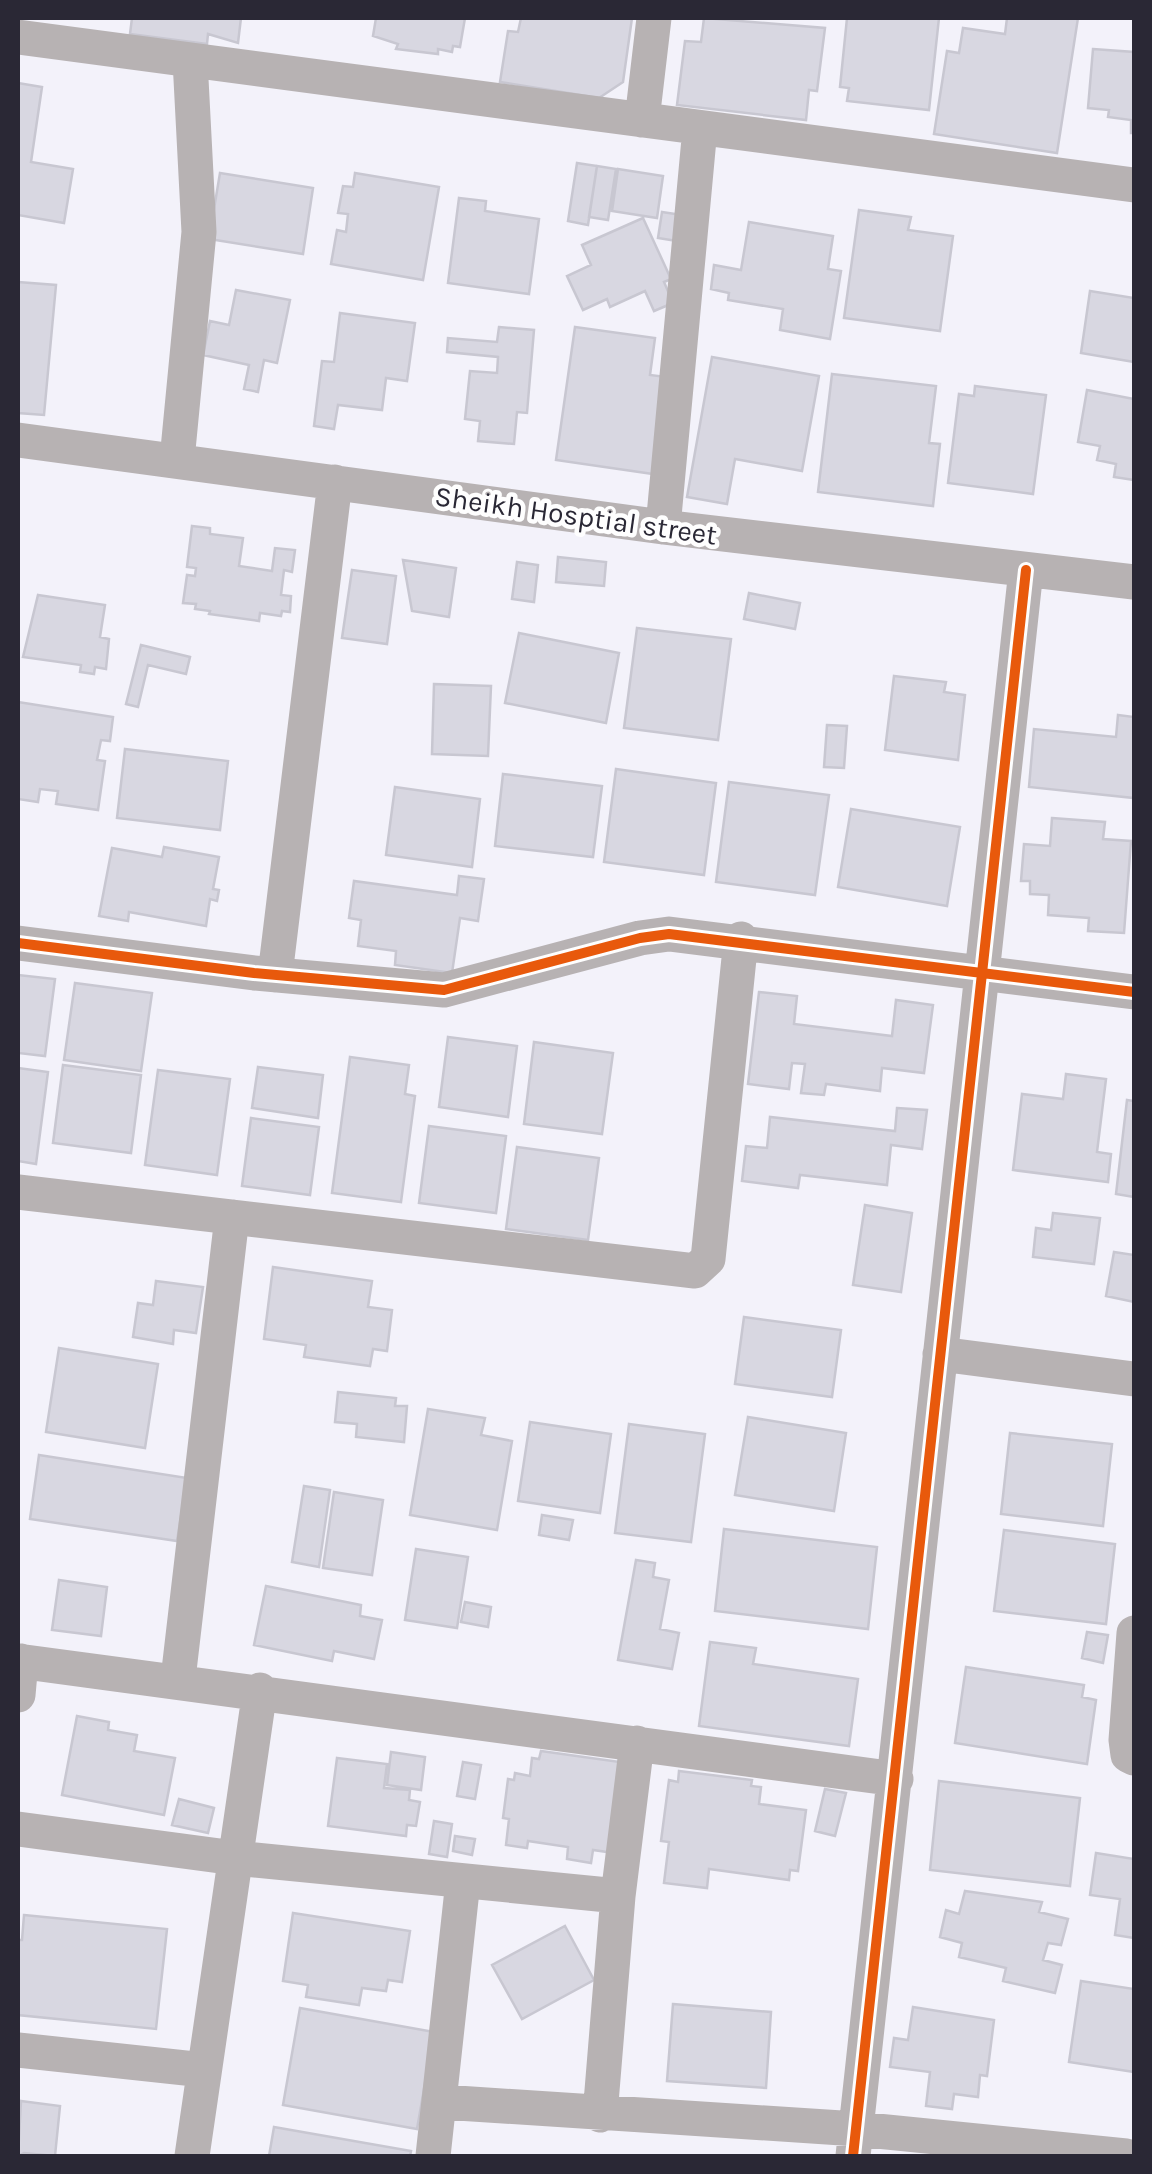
<svg xmlns="http://www.w3.org/2000/svg" width="1152" height="2174" viewBox="0 0 1152 2174" font-family="Karla,sans-serif">
<style>
.building{fill:#d8d7e1;stroke:#c8c7d1;stroke-width:2.5}
.lines{fill:none;stroke-linecap:round;stroke-linejoin:round}
.street{stroke:#b7b2b3;stroke-width:35}
.cycleway-casing{stroke:#fefefe;stroke-width:16}
.cycleway{stroke:#e8590c;stroke-width:10}
.labels{text-anchor:middle;stroke-width:9;stroke-linejoin:round;paint-order:stroke}
.street-label{font-size:28px;fill:#2a2835;stroke:#fefefe}
</style>
<rect width="100%" height="100%" fill="#f3f2fa"/>
<!-- building -->
<path class="building" d="M132,18H241L238,43L208,34L207,44L130,34Z
M376,18H465L460,47L453,46L452,52L438,49V54L396,49L398,44L373,36Z
M521,18H632L623,82L599,98L500,82L508,31L518,32Z
M704,18L825,28L817,91L809,90L806,120L677,105L685,41L701,42Z
M847,18H939L929,110L847,101L849,88L840,87Z
M1007,18H1078L1057,153L934,134L947,51L959,53L963,28L1005,34Z
M1093,49L1134,52V133H1131V120L1108,117L1109,110L1088,108Z
M18,83L42,87L31,162L73,169L64,223L18,215Z
M577,163L597,166L588,225L568,221Z
M597,166L616,169L608,220L589,217Z
M618,169L663,176L657,218L612,211Z
M220,173L313,188L303,254L209,239Z
M355,173L439,187L423,280L331,264L337,230L346,232L348,214L338,213L343,186L353,187Z
M459,198L486,201L485,211L539,219L529,294L448,283Z
M859,210L911,217L908,230L953,236L940,331L844,318Z
M662,212L682,215L677,241L658,238Z
M643,218L671,279L664,282L673,303L654,311L645,291L610,307L607,299L583,310L567,276L591,265L582,245Z
M749,222L833,236L828,269L841,271L830,339L780,330L783,309L728,300L729,293L711,289L714,265L741,270Z
M18,282L56,285L44,415L18,413Z
M236,290L290,300L277,363L264,360L258,392L244,389L249,365L203,355L210,321L229,325Z
M1090,291L1134,298V362L1081,353Z
M340,313L415,323L407,381L386,378L382,410L338,405L334,429L314,426L322,361L334,362Z
M499,327L534,330L527,413L517,412L514,444L478,441L480,421L465,419L470,371L497,373L498,357L447,352L448,338L497,342Z
M575,327L655,338L650,375L674,378L660,475L556,460Z
M712,357L819,376L802,471L735,459L727,504L687,497Z
M832,374L936,386L929,443L940,444L933,506L818,492Z
M975,386L1046,395L1033,494L948,483L959,394L974,396Z
M1087,390L1134,399V480L1114,477L1116,464L1097,460L1100,446L1078,442Z
M192,526L210,528V534L243,538L239,566L272,571L275,548L295,550L292,572L284,570L281,595L291,596L290,612L282,611L281,616L260,613L259,621L209,614L210,611L195,609L196,604L183,603L187,575L195,576L196,568L187,567Z
M558,557L606,562L604,586L556,582Z
M403,560L456,568L449,617L412,611Z
M517,562L538,565L534,602L512,599Z
M352,570L396,576L387,644L342,638Z
M749,593L800,603L795,629L744,619Z
M38,595L105,605L100,637L109,639L106,669L95,667L94,674L80,672L81,665L23,657Z
M637,628L731,639L718,740L624,728Z
M519,633L619,653L606,723L505,703Z
M141,645L190,657L186,674L148,665L138,707L126,704Z
M894,676L946,682L944,692L965,695L958,760L885,750Z
M434,684L491,686L488,756L432,754Z
M18,702L113,717L110,741L101,740L97,760L105,761L98,810L56,804L58,791L40,789L38,802L18,799Z
M1118,715L1134,717V798L1029,787L1034,729L1116,737Z
M827,725L847,726L844,768L824,767Z
M125,749L228,761L220,830L117,818Z
M616,769L716,783L704,875L604,862Z
M503,774L602,786L593,857L495,846Z
M729,782L829,795L815,895L716,882Z
M395,787L480,799L472,867L386,855Z
M851,809L960,827L947,906L838,887Z
M1052,818L1105,822L1103,839L1131,841L1124,933L1088,931L1089,918L1048,915L1049,895L1030,894V881H1021L1024,844L1050,846Z
M164,847L219,857L213,889L219,890L217,901L210,899L206,926L129,912L128,921L99,916L112,848L162,857Z
M459,876L484,879L478,921L460,918L452,973L395,965L396,951L358,946L361,920L349,918L354,881L457,895Z
M18,975L55,979L45,1056L18,1053Z
M75,983L152,993L141,1071L64,1060Z
M759,992L797,996L794,1024L892,1036L896,1000L933,1005L924,1073L882,1068L880,1091L826,1084L824,1095L801,1093L805,1064L792,1063L789,1089L748,1084Z
M448,1037L517,1046L508,1117L439,1107Z
M534,1042L613,1053L602,1134L524,1124Z
M350,1057L409,1065L405,1094L415,1096L401,1202L332,1193Z
M63,1065L141,1075L131,1153L53,1143Z
M258,1067L323,1075L318,1118L252,1108Z
M18,1068L48,1072L36,1164L18,1161Z
M158,1070L230,1079L217,1175L145,1165Z
M1066,1074L1106,1079L1097,1152L1111,1154L1108,1182L1013,1170L1022,1094L1063,1099Z
M1127,1100L1134,1101V1197L1116,1194Z
M897,1108L927,1110L922,1149L891,1145L887,1185L800,1175L798,1188L742,1181L746,1146L767,1148L770,1117L895,1131Z
M251,1118L319,1127L310,1195L242,1186Z
M429,1126L506,1136L496,1213L419,1203Z
M517,1147L599,1158L588,1240L506,1229Z
M865,1205L912,1213L901,1292L853,1285Z
M1053,1213L1100,1218L1094,1264L1033,1257L1036,1228L1051,1230Z
M1114,1252L1134,1255V1302L1106,1296Z
M273,1267L372,1281L368,1307L392,1310L387,1351L373,1349L370,1366L304,1357L306,1345L264,1339Z
M156,1281L203,1287L196,1333L174,1330L173,1344L133,1337L138,1303L153,1305Z
M744,1317L841,1330L832,1397L735,1384Z
M59,1348L158,1364L145,1448L46,1432Z
M338,1392L396,1398L395,1406H407L404,1442L356,1437L357,1424L335,1422Z
M428,1409L485,1418L481,1435L512,1441L497,1530L410,1515Z
M748,1417L846,1433L834,1511L735,1495Z
M530,1422L611,1434L600,1513L518,1501Z
M629,1424L705,1434L691,1542L615,1533Z
M1010,1433L1112,1444L1103,1526L1001,1514Z
M39,1455L187,1478L177,1541L30,1519Z
M304,1486L330,1490L319,1567L292,1562Z
M334,1492L383,1500L372,1575L323,1568Z
M542,1515L573,1520L569,1540L539,1535Z
M724,1529L877,1547L868,1629L715,1611Z
M1004,1530L1115,1544L1106,1624L994,1611Z
M416,1549L468,1557L457,1628L405,1620Z
M636,1560L655,1563L653,1577L669,1580L660,1629L679,1633L672,1669L618,1660Z
M59,1580L107,1587L101,1636L52,1630Z
M266,1586L361,1605L360,1616L382,1620L374,1659L334,1651L332,1661L254,1645Z
M465,1602L491,1607L488,1627L461,1622Z
M1087,1632L1108,1635L1103,1663L1082,1658Z
M710,1642L756,1648L753,1664L858,1679L849,1746L699,1726Z
M966,1667L1084,1685L1082,1697L1096,1700L1087,1764L955,1743Z
M77,1716L109,1722L108,1730L137,1735L134,1751L175,1758L164,1815L62,1795Z
M541,1751L627,1763L614,1853L593,1850L591,1863L567,1859L568,1847L528,1841L527,1848L506,1845L509,1819L503,1818L508,1779L514,1780L515,1773L530,1776L532,1758L539,1759Z
M391,1752L425,1757L421,1790L387,1785Z
M337,1758L387,1764L384,1788L410,1790L409,1800L420,1802L416,1826L407,1825L406,1836L328,1826Z
M463,1762L481,1765L475,1799L457,1796Z
M679,1771L752,1780L751,1786L761,1787L759,1804L806,1810L798,1871L790,1870L789,1880L709,1869L707,1888L664,1883L669,1842L661,1841L669,1780L678,1782Z
M939,1781L1080,1798L1070,1886L930,1870Z
M825,1789L846,1793L835,1836L815,1831Z
M179,1799L214,1808L208,1833L172,1825Z
M434,1821L452,1824L447,1857L429,1854Z
M455,1836L475,1839L472,1855L453,1851Z
M1096,1853L1134,1859V1938L1115,1935L1120,1899L1090,1895Z
M965,1891L1042,1902L1039,1912L1068,1919L1061,1945L1048,1943L1043,1960L1062,1965L1055,1993L1003,1981L1006,1968L959,1957L962,1943L940,1937L946,1910L959,1914Z
M293,1913L410,1931L402,1982L388,1980L386,1991L362,1988L359,2005L306,1997L308,1985L283,1981Z
M24,1915L167,1929L156,2029L18,2015V1940H22Z
M565,1926L594,1980L522,2019L492,1965Z
M1081,1981L1134,1989V2072L1069,2062Z
M673,2004L771,2012L766,2088L667,2081Z
M913,2007L994,2020L987,2076L980,2075L978,2097L954,2094L952,2109L926,2106L930,2072L890,2067L894,2038L908,2040Z
M300,2008L434,2032L417,2129L283,2105Z
M21,2101L60,2106L55,2156L24,2153L18,2156Z
M274,2127L411,2151L410,2156H269Z"/>
<g class="lines">
<!-- street -->
<path class="street" d="M18,37L1134,185
M642,120L654,18
M18,440L663,527L1134,582
M177,460L199,232L190,60
M663,527L700,128
M18,943L254,973L444,990L640,938L669,934L1134,992
M275,975L335,482
M18,1192L695,1271L708,1259L741,939
M940,1354L1134,1379
M1134,1633L1126,1740L1128,1755L1134,1758
M18,1661L896,1779
M178,1679L232,1217
M18,1695L21,1661
M18,1829L235,1858L618,1896
M18,2050L204,2070
M442,2102L857,2129L1126,2156
M600,2115L618,1896L637,1743
M192,2156L260,1690
M433,2156L463,1881
M853,2156L1026,570"/>
<defs>
<path id="cycleway" d="M18,943L254,973L444,990L640,938L669,934L1134,992
M853,2156L1026,570"/>
</defs>
<!-- cycleway casing -->
<use href="#cycleway" class="cycleway-casing"/>
<!-- cycleway -->
<use href="#cycleway" class="cycleway"/>
</g>
<g class="labels">
<!-- street labels -->
<g class="street-label">
<text transform="translate(576 515) rotate(8)" y="10">Sheikh Hosptial street</text>
</g>
</g>
<!-- border -->
<rect width="1152" height="2174" fill="none" stroke="#2a2835" stroke-width="40"/>
</svg>
